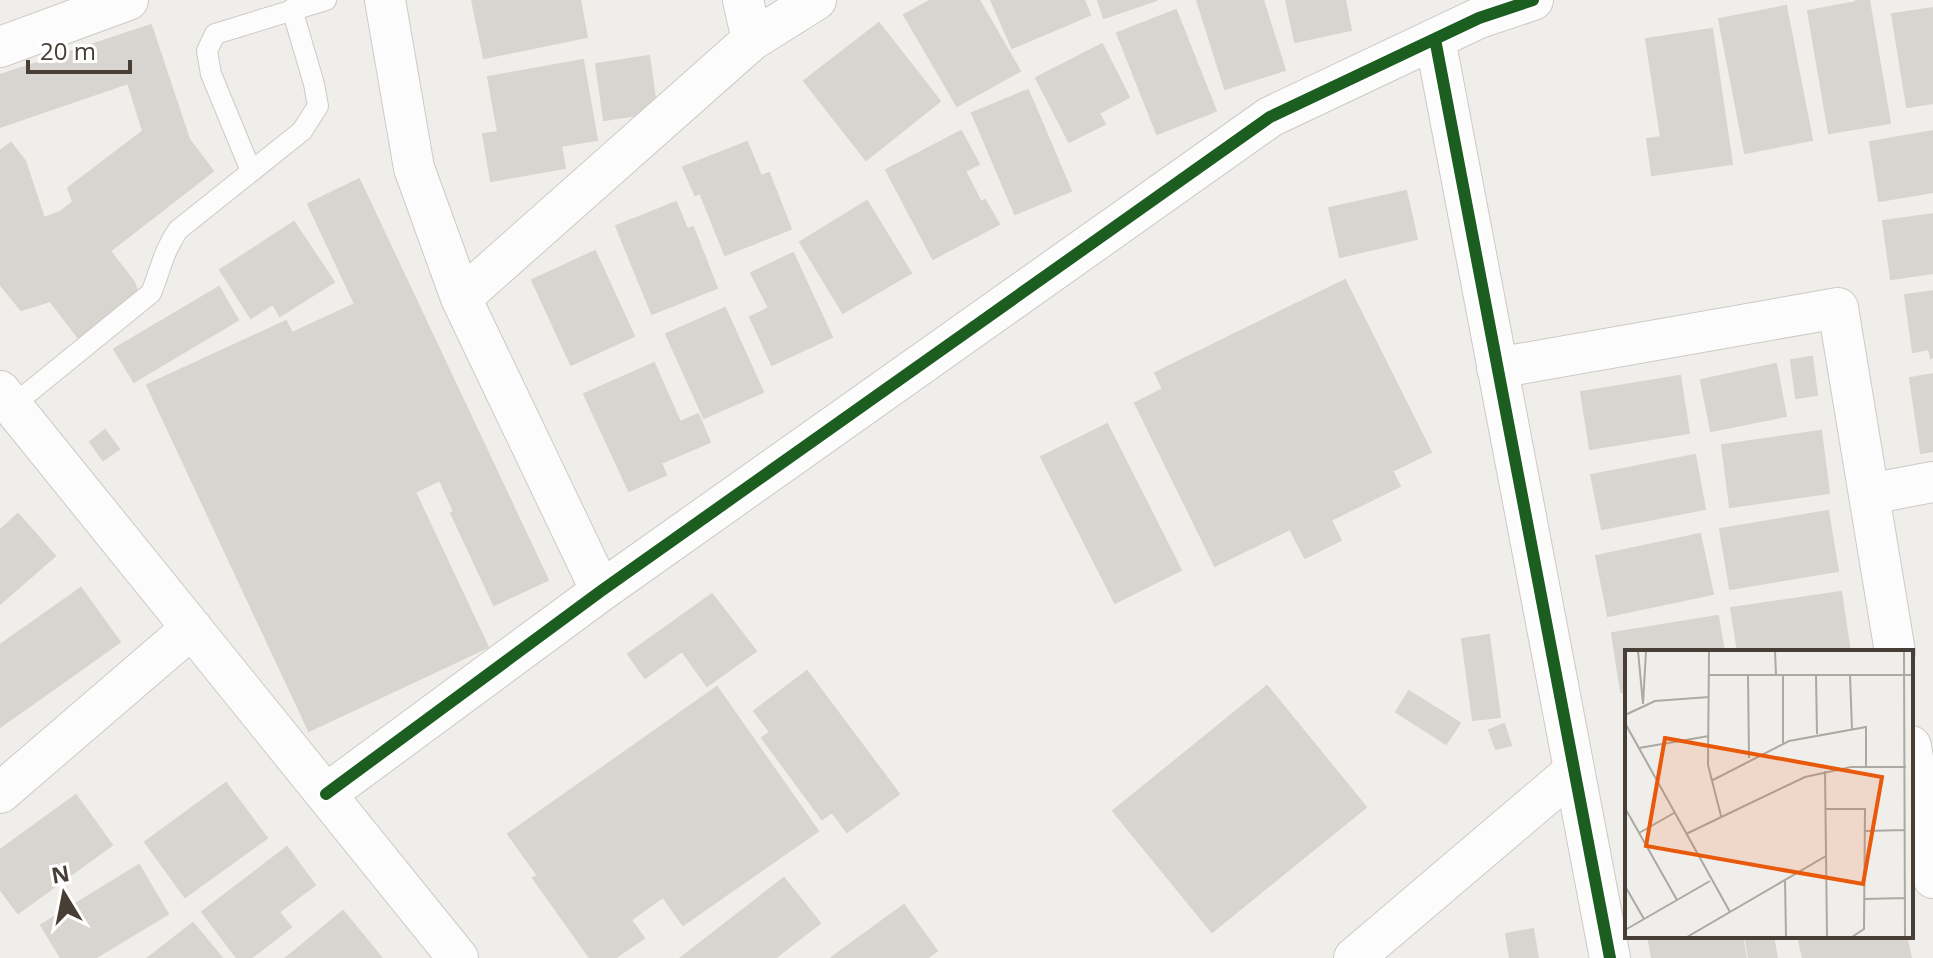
<svg xmlns="http://www.w3.org/2000/svg" width="1933" height="958" viewBox="0 0 1933 958" font-family="'Open Sans',sans-serif">
<style>
.building{fill:#d8d5d0;stroke:#d8d5cf;stroke-width:2}
.lines{fill:none;stroke-linecap:round;stroke-linejoin:round}
.lane-casing{stroke:#cdcac6;stroke-width:22}
.street-casing{stroke:#cdcac6;stroke-width:42}
.lane{stroke:#fdfcfc;stroke-width:20}
.street{stroke:#fdfcfc;stroke-width:40}
.cycleway-casing{stroke:#fff;stroke-width:17}
.cycleway{stroke:#1b5e20;stroke-width:12}
.inset-road{fill:none;stroke:#aca8a2;stroke-width:2}
.view{fill:#e8590c;fill-opacity:0.15;stroke:#e8590c;stroke-width:4}
.inset-edge{fill:none;stroke:#473f35;stroke-width:4}
</style>
<rect width="100%" height="100%" fill="#f0eeea"/>
<!-- building -->
<path class="building" d="M472,0H580L587,37L484,58Z
M931,0H979L1020,71L957,106L904,15Z
M991,0H1084L1090,15L1012,48Z
M1098,0H1157L1104,18Z
M1197,0H1263L1285,70L1225,89Z
M1286,0H1345L1351,30L1295,42Z
M1856,0H1869L1890,123L1829,133L1808,11L1856,2Z
M1786,6L1812,140L1745,153L1719,19Z
M1933,8V103L1907,107L1892,14Z
M1176,10L1216,111L1157,134L1117,33Z
M879,23L940,101L866,160L804,81Z
M151,25L189,139L213,171L110,251L134,282L138,294L86,335L78,337L50,301L21,310L0,284V151L11,143L25,161L44,218L60,212L73,202L68,188L143,131L128,83L0,127V75Z
M1712,29L1732,164L1652,175L1647,139L1661,137L1646,39Z
M1102,44L1129,97L1099,113L1105,124L1069,142L1036,78Z
M649,56L657,112L604,120L596,64Z
M583,60L597,140L561,146L565,168L491,181L483,134L498,132L488,77Z
M1028,90L1071,191L1015,214L972,113Z
M961,131L979,164L965,171L981,202L985,200L999,224L933,259L886,170Z
M1933,131V192L1879,201L1870,142Z
M747,142L761,176L769,173L791,229L725,255L700,193L695,195L683,167Z
M359,179L548,580L494,605L451,513L454,512L440,480L415,492L488,647L309,731L147,385L286,321L292,333L355,304L308,204Z
M1406,191L1417,239L1340,257L1329,208Z
M867,201L911,273L843,313L800,242Z
M676,202L687,229L693,227L717,288L652,314L616,226Z
M1933,214V273L1891,279L1883,221Z
M294,222L334,282L280,316L273,304L251,318L220,270Z
M595,251L634,336L571,365L532,280Z
M793,253L832,337L772,365L750,317L769,308L751,273Z
M1345,280L1431,452L1392,471L1400,486L1331,520L1341,540L1305,558L1290,529L1215,566L1135,403L1163,389L1155,373Z
M219,287L238,320L134,382L114,349Z
M1933,291V357L1931,358L1929,349L1913,352L1905,295Z
M725,308L763,392L704,418L666,334Z
M1812,357L1817,395L1796,398L1791,360Z
M654,363L680,422L698,414L710,442L661,463L666,475L629,491L584,394Z
M1776,364L1786,416L1711,431L1701,380Z
M1933,374V451L1921,453L1910,378Z
M1680,376L1689,433L1590,449L1581,392Z
M1107,424L1181,570L1115,603L1041,457Z
M105,430L119,449L103,460L90,442Z
M1821,431L1829,493L1730,507L1722,445Z
M1695,455L1705,509L1602,529L1591,475Z
M1828,511L1838,571L1730,589L1720,529Z
M18,514L55,556L0,604V530Z
M1700,534L1713,594L1608,616L1596,556Z
M81,588L120,642L0,727V645Z
M1841,592L1850,652H1738L1731,608Z
M712,594L756,651L707,686L682,651L645,678L628,654Z
M1718,616L1724,652H1627V691L1621,692L1612,633Z
M1489,635L1500,717L1473,720L1462,639Z
M807,671L899,794L847,832L832,812L822,819L762,738L770,732L754,711Z
M1267,686L1366,807L1212,932L1113,811Z
M717,687L818,831L683,925L663,897L631,920L644,938L615,958H590L533,878L538,876L508,834Z
M1409,691L1460,723L1446,744L1396,712Z
M1504,724L1511,745L1496,749L1489,730Z
M226,783L267,838L185,897L145,842Z
M76,795L112,845L18,913L0,889V850Z
M287,847L315,885L279,912L291,927L251,958H237L202,912Z
M139,865L168,914L95,958H61L41,925Z
M784,878L820,923L775,958L682,957Z
M904,905L937,951L927,958H831Z
M343,911L381,957L286,958Z
M193,923L222,958H148Z
M1533,929L1538,958H1510L1506,934Z
M1648,936H1742L1746,958H1652Z
M1745,936H1773L1777,958H1749Z
M1798,936H1906L1911,958H1803Z"/>
<g class="lines">
<defs>
<path id="lane" d="M251,171L211,74L207,51L215,34L326,0
M12,406L151,293C161,269 163,252 178,230L302,131L318,106L314,84L292,9"/>
<path id="street" d="M385,0L414,168L461,298L601,591
M743,0L752,40
M1435,39L1610,958
M0,47L128,0
M461,298L752,40L816,0
M1497,368L1838,308L1895,652
M0,391L458,958
M1869,494L1933,482
M1911,746L1933,878
M0,793L192,628
M326,794L601,591L1270,117L1479,18L1533,0
M1354,958L1574,771"/>
</defs>
<!-- lane casing -->
<use href="#lane" class="lane-casing"/>
<!-- street casing -->
<use href="#street" class="street-casing"/>
<!-- lane -->
<use href="#lane" class="lane"/>
<!-- street -->
<use href="#street" class="street"/>
<defs>
<path id="cycleway" d="M1435,39L1610,958
M326,794L601,591L1270,117L1479,18L1533,0"/>
</defs>
<!-- cycleway casing -->
<use href="#cycleway" class="cycleway-casing"/>
<!-- cycleway -->
<use href="#cycleway" class="cycleway"/>
</g>
<!-- overview -->
<g transform="translate(1625 650)">
<rect width="288" height="288" fill="#f0eeea"/>
<path class="inset-road" d="M13,1L18,54L21,1M84,1L83,115L96,166M150,1L151,25M279,1L280,287M84,25H288M123,25L124,108M191,25L192,84M225,25L227,79M0,65L30,51L84,47M0,73L105,262M158,94V25M14,98L84,86M200,121L202,287M86,131L164,91L241,77V116M0,158L52,250M201,159H240L239,279L227,287M240,181L280,180M14,183L49,163M61,184L180,127L226,117H281M160,230L161,287M0,236L19,269M239,249L279,248M0,280L85,231M62,287L201,206"/>
<path class="view" d="M40,88L257,127L238,234L21,196Z"/>
<rect width="288" height="288" class="inset-edge"/>
</g>
<!-- north arrow -->
<g transform="translate(64 894) rotate(350)" stroke="#ffffff" stroke-width="6" paint-order="stroke">
<path d="M0-6L14 30L0 20L-14 30Z" fill="#473f35"/>
<text y="-12" font-size="22" font-weight="bold" text-anchor="middle" fill="#473f35">N</text>
</g>
<!-- scale -->
<path d="M28 60v12h102v-12" fill="none" stroke="#473f35" stroke-width="4"/>
<text x="40" y="60" font-size="24" fill="#473f35" stroke="#ffffff" stroke-width="6" paint-order="stroke">20 m</text>
</svg>
